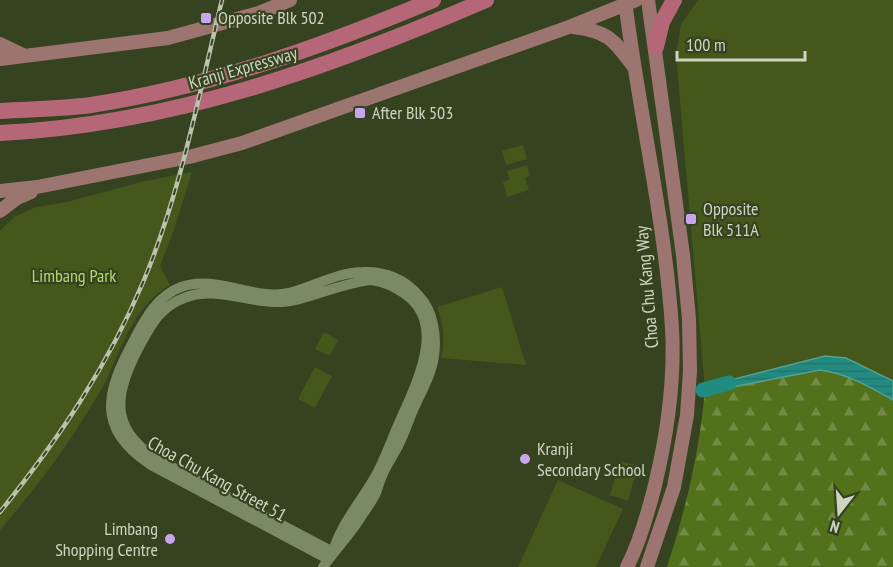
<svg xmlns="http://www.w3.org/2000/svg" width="893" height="567" viewBox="0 0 893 567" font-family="'PT Sans Narrow',sans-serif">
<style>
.green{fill:#43581a}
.forest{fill:url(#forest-firs)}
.water{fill:url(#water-rules);stroke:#55a195;stroke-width:1.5}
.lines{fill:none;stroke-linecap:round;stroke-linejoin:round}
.river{stroke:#218b82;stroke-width:15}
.minor{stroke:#7a8a65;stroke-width:10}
.major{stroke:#9d7570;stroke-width:14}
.highway{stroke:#b56778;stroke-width:16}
.rail-casing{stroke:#bac2ad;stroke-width:4.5}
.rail{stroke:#364321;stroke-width:2;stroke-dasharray:7;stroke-linecap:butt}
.poi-dot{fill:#c9a5ee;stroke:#364321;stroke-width:2}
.labels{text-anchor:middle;stroke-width:4.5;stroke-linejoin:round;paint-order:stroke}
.poi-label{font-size:18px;fill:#cdd5c1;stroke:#364321;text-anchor:start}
.street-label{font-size:18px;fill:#cdd5c1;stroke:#364321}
.park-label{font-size:18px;fill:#b1db6d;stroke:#364321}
</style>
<defs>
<pattern id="forest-firs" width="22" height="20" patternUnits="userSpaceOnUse" patternTransform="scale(1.5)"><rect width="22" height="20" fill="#53701a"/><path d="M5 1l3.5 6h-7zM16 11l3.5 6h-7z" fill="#728a44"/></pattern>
<pattern id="water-rules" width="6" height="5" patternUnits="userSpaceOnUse" patternTransform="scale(1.5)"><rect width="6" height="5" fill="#218b82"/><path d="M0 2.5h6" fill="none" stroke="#2b7169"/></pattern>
</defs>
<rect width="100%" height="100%" fill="#364321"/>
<!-- green -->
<path class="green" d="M698,0H893V381L846,358L825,356L711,385V388L705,389L676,55L681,24Z
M523,145L527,159L506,165L502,151Z
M527,165L530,176L525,178L529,190L507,197L503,182L510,179L507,171Z
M192,172L174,230L160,266L170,285C136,304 122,345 107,379C100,393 91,406 83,419C59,458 30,495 0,530V231L14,217L36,207L67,202L145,181Z
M502,287L526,365L441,358C446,340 443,325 437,307Z
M324,332L338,340L330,356L315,349Z
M315,367L332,376L315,408L298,399Z
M620,461L638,466L628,501L610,495Z
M558,480L623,509L596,567H518Z"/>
<!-- forest -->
<path class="forest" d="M820,370C846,373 870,387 893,400V567H667C686,509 700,449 705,389L711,388L713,391Z"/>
<!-- water -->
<path class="water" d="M825,356L846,358L893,381V400C870,387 846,373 820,370L712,391L711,385Z"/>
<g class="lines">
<!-- river -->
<path class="river" d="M703,390L729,383"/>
<!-- minor -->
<path class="minor" d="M372,280C385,282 394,286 405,294C449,324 415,386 399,423C391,441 385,460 375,477C361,502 340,525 333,552L155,458C107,426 116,391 139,347C151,325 160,307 184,298C214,286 243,301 274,302C302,304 340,282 372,280Z
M323,567C334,551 348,537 359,520C364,512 371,503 376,493C378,488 379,482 382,476C386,465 394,455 399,444C405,432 409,419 415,406C422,390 432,373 434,356C437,335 433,311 419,296C405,279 385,271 363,272C338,272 313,287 289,293C253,301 217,274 181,287C157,296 145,319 134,340C107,391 94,428 151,465L328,559"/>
<!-- major -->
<path class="major" d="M625,0C638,109 665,218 672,328C675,380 667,435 655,485C648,513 640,542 627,567
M573,27C608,31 614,40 634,67
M0,44L25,56
M0,59L168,38L259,13L290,0
M0,191L37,187L189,157L242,143L569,27L636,0
M0,211L17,198L31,192
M647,567L674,487L687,415L690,371L689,319L683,255L648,0"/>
<!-- highway -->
<path class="highway" d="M656,47L662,22L674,0
M0,111C30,109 61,109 91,105C210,87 323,46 433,0
M0,133C170,125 331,67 486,0"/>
<defs>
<path id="rail" d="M0,512C58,440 108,366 144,280C181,191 199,94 222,0"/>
</defs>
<!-- rail casing -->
<use href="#rail" class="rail-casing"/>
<!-- rail -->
<use href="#rail" class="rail"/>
</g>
<!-- markers -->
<g class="poi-dot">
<rect x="200" y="12" width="12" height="12" rx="3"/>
<rect x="354" y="107" width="12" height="12" rx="3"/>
<rect x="685" y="213" width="12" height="12" rx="3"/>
<circle cx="525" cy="459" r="6"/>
<circle cx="170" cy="539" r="6"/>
</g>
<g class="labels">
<!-- poi labels -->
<g class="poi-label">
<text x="218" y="24">Opposite Blk 502</text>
<text x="372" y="119">After Blk 503</text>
<text x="703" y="215">Opposite<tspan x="703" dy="21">Blk 511A</tspan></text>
<text x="537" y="455">Kranji<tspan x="537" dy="21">Secondary School</tspan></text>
<text x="158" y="535" text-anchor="end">Limbang<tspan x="158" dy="21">Shopping Centre</tspan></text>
</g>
<!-- street labels -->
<g class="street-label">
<text transform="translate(243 68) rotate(-16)" y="6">Kranji Expressway</text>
<text transform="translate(647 287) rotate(-95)" y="6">Choa Chu Kang Way</text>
<text transform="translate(217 479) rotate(29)" y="6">Choa Chu Kang Street 51</text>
</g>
<!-- park labels -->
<g class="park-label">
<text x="74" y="282">Limbang Park</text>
</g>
</g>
<!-- north arrow -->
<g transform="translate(839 513) rotate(197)" stroke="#364321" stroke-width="4.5" paint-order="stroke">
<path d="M0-4.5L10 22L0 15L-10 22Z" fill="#cdd5c1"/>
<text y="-9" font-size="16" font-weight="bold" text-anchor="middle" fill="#cdd5c1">N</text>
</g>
<!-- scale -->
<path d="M677 51v9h128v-9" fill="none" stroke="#cdd5c1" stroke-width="3"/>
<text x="686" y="51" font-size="18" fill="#cdd5c1" stroke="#364321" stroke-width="4.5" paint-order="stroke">100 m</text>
</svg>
